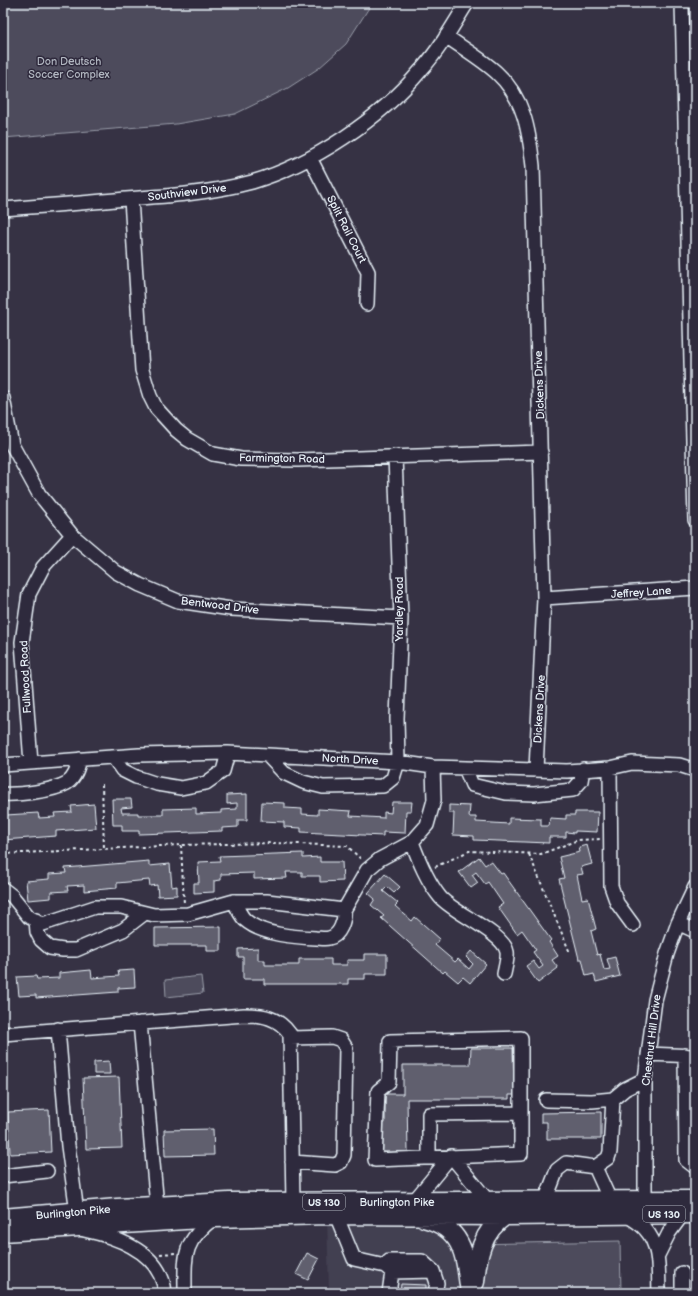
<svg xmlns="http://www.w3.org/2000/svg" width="698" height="1296" viewBox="0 0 698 1296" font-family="'Balsamiq Sans',sans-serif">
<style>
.built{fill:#433f51}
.green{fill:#4d4b5c;stroke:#9a9eaa}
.building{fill:#605e6e;stroke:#e8f1f8}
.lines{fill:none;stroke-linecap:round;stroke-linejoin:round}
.minor-casing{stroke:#e8f1f8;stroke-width:16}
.highway-casing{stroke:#e8f1f8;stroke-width:21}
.path{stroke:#e8f1f8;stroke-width:2;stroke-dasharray:3 3;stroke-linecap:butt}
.minor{stroke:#2f2a3d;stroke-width:13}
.highway{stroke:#2f2a3d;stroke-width:18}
.labels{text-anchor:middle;stroke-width:3;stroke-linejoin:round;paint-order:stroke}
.shield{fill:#2f2a3d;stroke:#b0b5c0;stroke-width:1}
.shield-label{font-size:10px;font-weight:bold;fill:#e8f1f8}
.park-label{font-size:11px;fill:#b2b7c1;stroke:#2f2a3d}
.street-label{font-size:11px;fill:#e8f1f8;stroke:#2f2a3d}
</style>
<rect width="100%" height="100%" fill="#363244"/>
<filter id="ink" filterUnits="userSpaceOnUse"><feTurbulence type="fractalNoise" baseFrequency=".025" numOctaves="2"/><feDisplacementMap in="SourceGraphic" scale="8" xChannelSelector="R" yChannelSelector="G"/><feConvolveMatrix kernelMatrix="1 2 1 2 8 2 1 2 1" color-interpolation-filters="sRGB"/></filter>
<g filter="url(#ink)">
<!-- built -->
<path class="built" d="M327,1215H414L446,1228L470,1293H329Z"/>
<!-- green -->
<path class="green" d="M3,3H372L346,44L319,68L288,88L235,114L176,124L3,138Z
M201,976L203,993L166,997L165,980Z
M620,1241L621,1293H473L472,1244Z"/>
<!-- building -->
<path class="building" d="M247,794V820H238V827L222,828V831L139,834V831H122V825H113L112,799H131L132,807L121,808L122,813H138V815H163V809L196,808V814L221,813V810L237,809V803L227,804V795Z
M262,802L285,803V808L302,809V814L318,815V809L351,811L350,816L384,818V812L391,813L392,802H412L411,811H406L405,833L383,832V836L301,832V828L284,827V822L261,821Z
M94,804L96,828L56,831V836L3,840V821H6V815L38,813L39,818L55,817L54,813L72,812L71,806Z
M449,805L470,806L469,817H476V822L509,824V818L541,819V826H549L550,818L566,819V815H575V812H598L597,832L575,831V833L566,832V837H549V843L474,840V836L453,835L454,813H449Z
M587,845L592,864L581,867L583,874L577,875L582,899L588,898L596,929L591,931L597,955L600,954L604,970L610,969L607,959L615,957L620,976L596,982L594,974L586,976L582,959H579L559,879L564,878L559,857L580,852L579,847Z
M303,853V858L320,857V862H342L343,881L320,882V876H302V872H286L287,878L254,879V873L221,874V880L214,881V892L194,893V883H199L198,862L220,861L219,856Z
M479,857L485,865L491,861L501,874L503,873L551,940L549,942L558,956L552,960L558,968L538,983L526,966L533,961L539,969L543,966L533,952L536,950L522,930L517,934L498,907L503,904L488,882L485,884L476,872L472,875L478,883L471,888L459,872Z
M149,861V866L170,864L172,887L177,886V895L158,896L157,885L150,886L149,880L117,883V888L84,891V885L67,886L68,891L51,892V898L28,900L26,881L49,879V874L66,873L65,868Z
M385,874L400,887L394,893L387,887L383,891L398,903L395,906L412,921L415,917L440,939L435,945L455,962L458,959L469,969L473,964L466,957L471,951L486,964L470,983L463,977L458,982L445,971L443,973L381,918L384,916L371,905L375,899L368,893Z
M221,927V951H207V945H155V928Z
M258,948V960H265V965H299V959H331V965H347V960H364V954H387V974H365V979H348V984H264V979H243V957H238V949Z
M91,970L92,978L119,976L118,971L134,970L135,987L118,988V992L36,998V995L19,996L17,977L36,976L37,979L59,978V973Z
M471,1048H513L514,1095H509V1099H407L408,1153L379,1152V1123H385V1094H403V1065H470Z
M109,1061L110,1074H94V1062Z
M119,1077L122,1148L86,1149L83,1078Z
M49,1110L51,1152L10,1154L8,1112Z
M601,1112V1139H547V1122H541V1113Z
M213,1129L214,1155L165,1156L164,1130Z
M307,1253L319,1259L308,1280L296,1274Z
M401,1284L426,1285V1293H400Z"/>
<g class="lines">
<defs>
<path id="minor" d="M682,3L695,520
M446,36C461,47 483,60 497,73C524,98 529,130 533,166L544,598L536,770
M310,158L368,272L367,304
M131,199L142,370L150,396L156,408L176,430L187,439L213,454L241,459L298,460L541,452
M3,209C44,206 85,203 126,199C169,196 211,193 252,182C313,164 380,119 421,70C439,50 453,26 467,3
M3,398L12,445L39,494L72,535L116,572L140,585L178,601L231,609L401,618
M544,598L695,588
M267,755L284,773L303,782L323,787L383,786L393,778L398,762L397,718L401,618L395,456
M113,757L122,770L136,777L157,784L181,788L206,783L223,771L228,753
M31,763L22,642L29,594L43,567L72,535
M3,765L139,755L228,753L398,762L433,767L567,771L610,768L632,763L679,765L695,770
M465,768L472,785L506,793L534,794L573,790L581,781L583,769
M610,768L611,886L617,903L633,925
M3,794C19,795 53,791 67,783C75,778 78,767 80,759
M412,842C419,861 427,881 440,897C453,913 504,933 507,952C508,958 505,968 504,974
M3,889L12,896L29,917L43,924L95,907H121L154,915L188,914L234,901H267L344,910L367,870L380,859L412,842L427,825L434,800L433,767
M234,901C237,908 240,915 245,920C262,935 295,937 316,938C320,938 325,939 329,938C340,936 345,920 344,910
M36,920L37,932L41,940L50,948L63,950H76L123,930L145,913
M678,923L695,931
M140,1023L157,1206
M58,1029L68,1146L77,1212
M3,1034L244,1015C263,1015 278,1017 290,1034L293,1202
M290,1038L332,1037L341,1040L346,1048L344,1155L341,1162L335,1165L292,1162
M521,1038V1154L375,1160L378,1091L389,1082L390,1041Z
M648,1054L695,1056
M685,1055L686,1160L695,1167
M546,1100L592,1101L613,1099L625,1089L645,1079
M451,1156L488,1201
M429,1158V1114L521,1113
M595,1167L610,1200
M3,1176L47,1171
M645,1200V1079L655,1000L667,954L678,923L695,887
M414,1201L451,1156
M545,1201L557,1170L566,1163L595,1167L608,1158L610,1152L613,1099
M625,1214C632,1219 640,1223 645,1229C661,1246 658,1272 659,1293
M336,1215L354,1259L385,1266L392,1272L433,1271L437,1283L435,1293
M84,1230C117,1237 162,1252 165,1293
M658,1255L669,1233L683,1214
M385,1266L389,1261H422L433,1271
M682,1273V1293
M185,1293C185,1255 182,1243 214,1218
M389,1293L392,1272"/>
<path id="highway" d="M3,1218L117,1208L229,1202L695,1200
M424,1218C465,1229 465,1257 470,1293
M3,1232L215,1218L327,1215L505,1216L695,1214
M475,1282C477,1257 482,1231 505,1216"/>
</defs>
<!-- minor casing -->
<use href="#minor" class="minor-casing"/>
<!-- highway casing -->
<use href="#highway" class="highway-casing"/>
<!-- path -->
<path class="path" d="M102,784L104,849
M181,845L184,904
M3,854L181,845L274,843L347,846L362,860
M529,854L570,953
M435,867L469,851L541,854L578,840L600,839
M160,1254L175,1253"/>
<!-- minor -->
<use href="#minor" class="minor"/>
<!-- highway -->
<use href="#highway" class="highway"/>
</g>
</g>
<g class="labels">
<!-- shield labels -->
<g class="shield">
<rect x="303" y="1194" width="42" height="16" rx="3"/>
<rect x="643" y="1206" width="42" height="16" rx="3"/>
</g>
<g class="shield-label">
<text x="324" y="1206">US 130</text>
<text x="664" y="1218">US 130</text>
</g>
<!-- park labels -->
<g class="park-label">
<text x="69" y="65">Don Deutsch<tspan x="69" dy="13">Soccer Complex</tspan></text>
</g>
<!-- street labels -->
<g class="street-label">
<text transform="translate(187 192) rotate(-7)" y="4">Southview Drive</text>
<text transform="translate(347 229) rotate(63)" y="4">Split Rail Court</text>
<text transform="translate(539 385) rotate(-92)" y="4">Dickens Drive</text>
<text transform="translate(282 458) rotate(1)" y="4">Farmington Road</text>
<text transform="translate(641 592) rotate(-4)" y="4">Jeffrey Lane</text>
<text transform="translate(220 605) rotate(7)" y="4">Bentwood Drive</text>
<text transform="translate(399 609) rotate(-90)" y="4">Yardley Road</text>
<text transform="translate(25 677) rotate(-93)" y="4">Fullwood Road</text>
<text transform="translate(539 709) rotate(-87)" y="4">Dickens Drive</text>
<text transform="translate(350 759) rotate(3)" y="4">North Drive</text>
<text transform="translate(651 1040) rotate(-83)" y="4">Chestnut Hill Drive</text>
<text x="397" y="1206">Burlington Pike</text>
<text transform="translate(73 1212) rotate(-5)" y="4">Burlington Pike</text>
</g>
</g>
<!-- margin -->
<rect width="698" height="1296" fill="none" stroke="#2f2a3d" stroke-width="16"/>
<rect x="8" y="8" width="682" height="1280" fill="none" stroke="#e8f1f8" stroke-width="1.5" filter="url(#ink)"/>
</svg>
